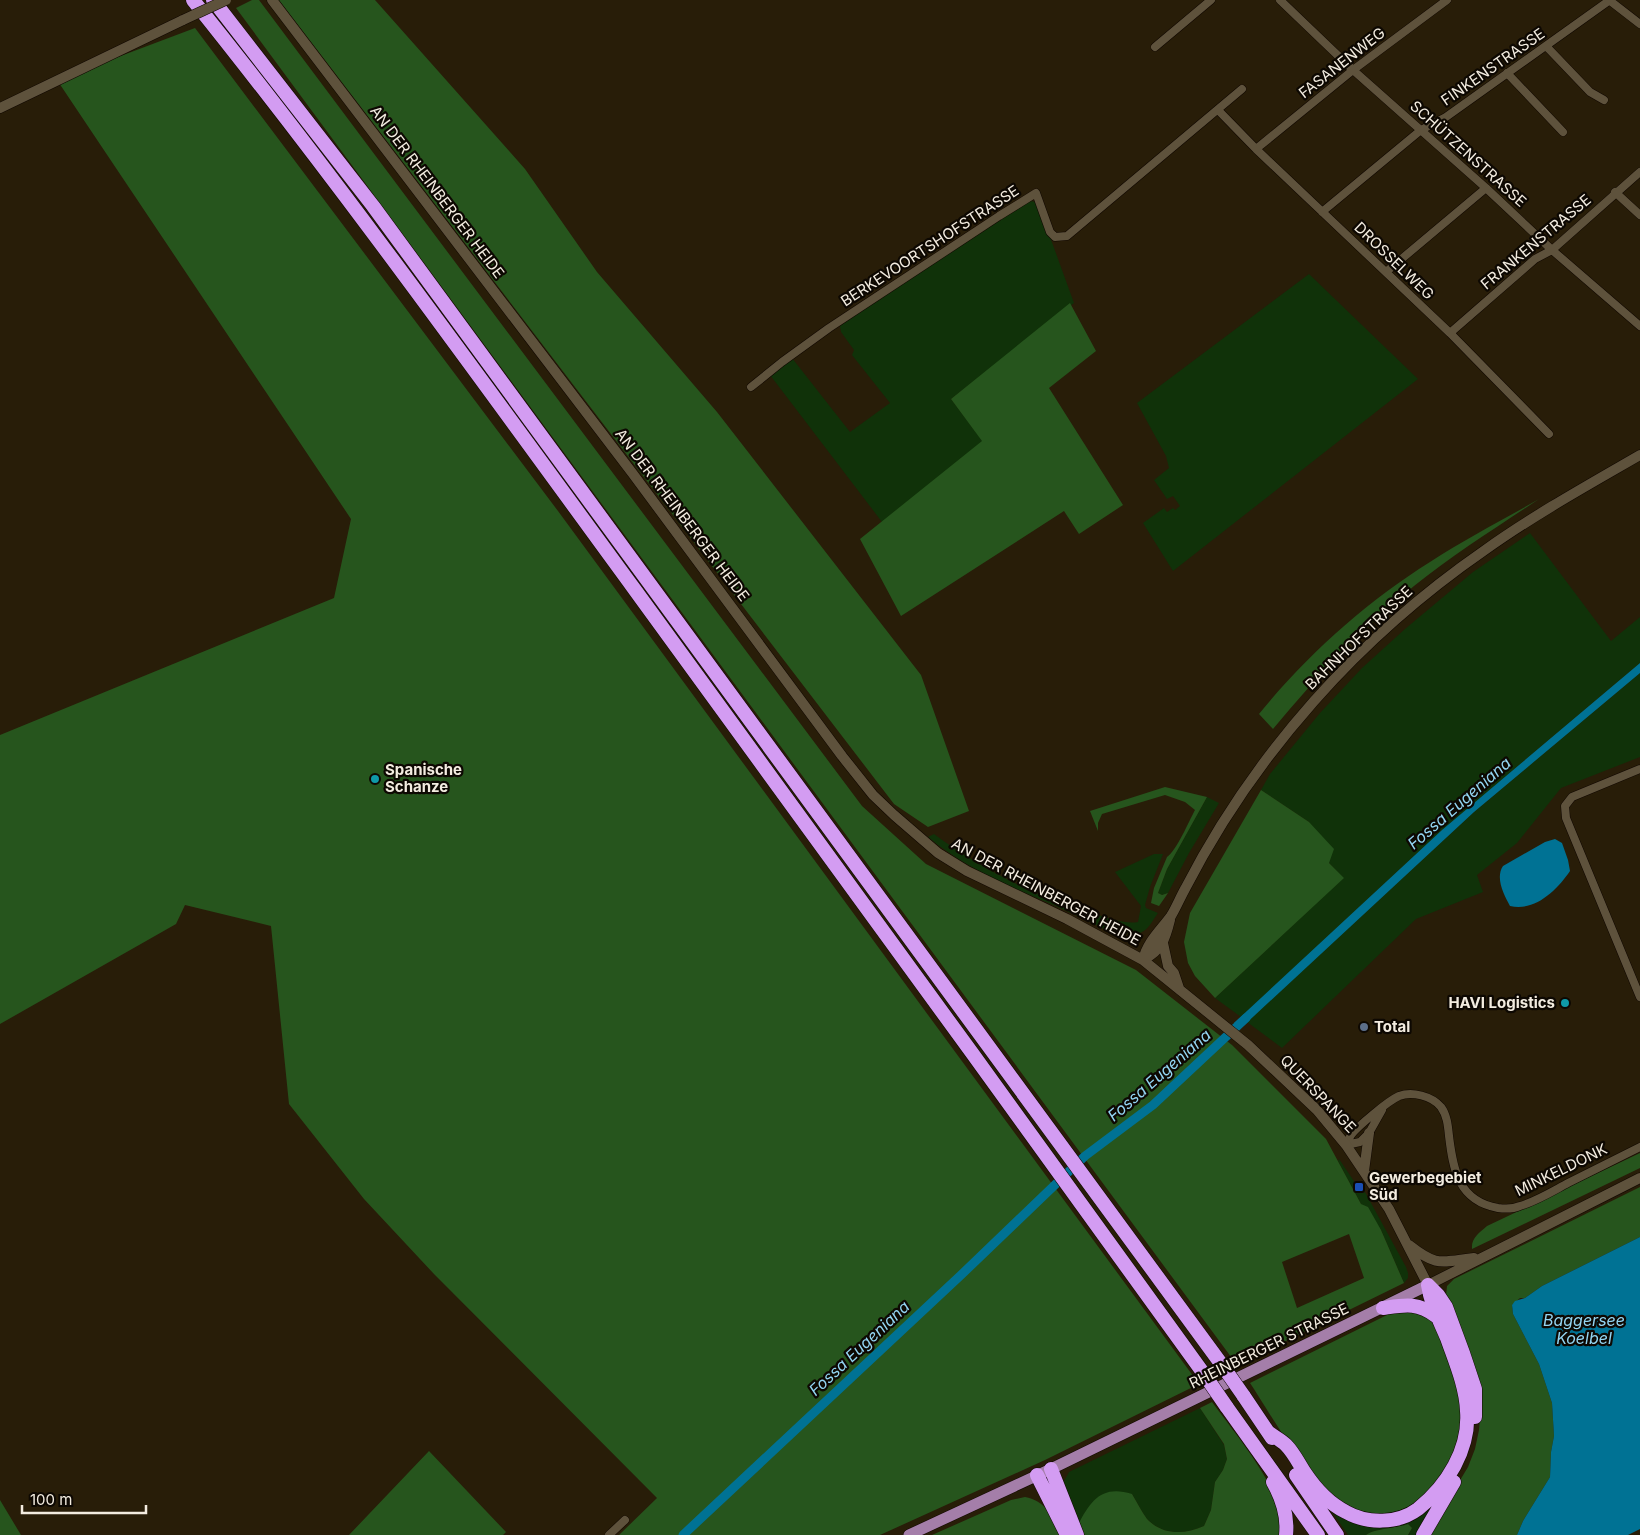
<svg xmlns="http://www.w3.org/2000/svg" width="1640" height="1535" viewBox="0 0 1640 1535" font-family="Inter,sans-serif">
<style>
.green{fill:#103209}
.forest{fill:#26551d;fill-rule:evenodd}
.water{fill:#007294}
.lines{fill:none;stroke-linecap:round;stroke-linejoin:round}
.canal{stroke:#007294;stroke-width:9}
.street-casing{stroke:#100700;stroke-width:9}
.secondary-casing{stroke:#100700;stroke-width:11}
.primary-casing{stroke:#100700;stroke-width:12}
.highway-casing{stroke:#100700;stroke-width:15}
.street{stroke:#5e523c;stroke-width:8}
.secondary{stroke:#5e523c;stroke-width:10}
.primary{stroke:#a47ea9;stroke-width:11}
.highway{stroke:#d39cf2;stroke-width:14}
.secondary-bridge-casing{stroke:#100700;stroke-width:11;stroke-linecap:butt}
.highway-bridge-casing{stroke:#100700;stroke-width:15;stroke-linecap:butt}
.secondary-bridge{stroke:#5e523c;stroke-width:10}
.highway-bridge{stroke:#d39cf2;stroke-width:14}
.culture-dot{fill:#0f9aa8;stroke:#0d0802;stroke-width:2}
.service-dot{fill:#5c6f8a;stroke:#0d0802;stroke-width:2}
.transit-dot{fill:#1a4fb4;stroke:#0d0802;stroke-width:2}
.labels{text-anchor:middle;stroke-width:4.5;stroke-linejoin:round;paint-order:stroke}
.street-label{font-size:15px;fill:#f3ece0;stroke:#0d0802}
.poi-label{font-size:15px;font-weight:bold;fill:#f3ece0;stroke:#0d0802;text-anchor:start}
.water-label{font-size:16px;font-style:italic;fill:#93d5f2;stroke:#0d0802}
</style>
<rect width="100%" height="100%" fill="#281d08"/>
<!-- green -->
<path class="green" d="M1030,201L1036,202L1041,212L1074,303L951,399L983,441L882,522L770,375L792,358L850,432L890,403L852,355L854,350L841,332L840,326L895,287Z
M1309,274L1418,379L1173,571L1143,523L1164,508L1167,512L1173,508L1175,510L1180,506L1173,496L1167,499L1154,480L1169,468L1166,456L1137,403Z
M1530,533L1611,641L1640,617V663L1442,830L1241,1017L1215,998L1343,878L1329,863L1309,822L1261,790L1270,774L1320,713L1362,668L1405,629L1473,572Z
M1640,673V757L1561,788L1517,843L1477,875L1483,892L1416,919L1282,1048L1247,1022L1474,812Z
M1207,797L1219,803L1189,853L1168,893L1162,895L1158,893L1167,869Z
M934,834C983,870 1045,902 1105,917C1116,920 1127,924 1138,922L1141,906L1115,872L1154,854H1163L1150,887L1145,905L1146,908L1158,913C1154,918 1149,929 1142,932C1134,936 1129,929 1120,938C1057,901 984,884 928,837Z
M1339,1159L1362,1193L1365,1192L1406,1267L1408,1273V1278L1404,1283L1381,1230L1361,1204L1338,1161Z
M1200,1408L1224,1445L1227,1459L1223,1470L1215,1482L1211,1510L1204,1526C1184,1535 1162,1535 1147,1519C1141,1511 1137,1502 1132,1494L1078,1525L1064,1488V1481L1069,1472Z
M1443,1489L1417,1535H1408L1412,1528L1408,1524C1397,1528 1373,1529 1366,1535H1348L1329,1507Z"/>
<!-- forest -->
<path class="forest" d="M252,0H259L862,806L926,864L1136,970L1232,1045L1326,1139L1361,1204L1368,1207L1381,1230L1404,1283L1237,1365L236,8ZM1349,1234L1364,1278L1297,1308L1282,1262Z
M279,0H375L525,169L597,272L717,412L921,675L969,811L928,827L894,804Z
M195,28L558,511L1199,1384L1045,1460L880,1535H619L657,1498L434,1274L364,1199L289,1104L271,926L185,905L176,924L0,1024V735L334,598L351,519L57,80Z
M1070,303L1096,351L1049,388L1123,505L1079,534L1064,511L901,616L860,539L982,441L951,399Z
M1539,499C1497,527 1454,554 1414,586C1362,629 1316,677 1273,729L1259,714C1307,655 1366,602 1430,562C1465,539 1503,520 1539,499Z
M1165,787L1207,797L1167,869L1158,893L1162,895L1168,893L1159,906L1151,903L1154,888L1167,857C1177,850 1189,821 1195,810L1185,802L1165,795L1102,814L1098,823V831L1090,811Z
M1261,790L1309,822L1334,849L1329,863L1344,878L1215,998L1195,976L1188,963L1184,942L1190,913Z
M1640,1153V1168L1472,1249C1471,1238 1479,1233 1487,1226Z
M1640,1187V1237L1542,1286L1525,1298H1520L1512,1305L1513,1314L1539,1364L1552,1403L1554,1436L1551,1452L1550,1477L1523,1521L1517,1535H1427L1468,1467L1475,1449L1479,1430L1481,1407L1446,1296L1447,1286L1454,1279Z
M1405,1309L1434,1319C1440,1336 1446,1353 1452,1369C1454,1377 1459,1386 1461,1394C1462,1400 1461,1407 1461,1413C1459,1471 1412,1535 1348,1507C1314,1492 1272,1416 1250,1383L1389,1314Z
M1212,1402C1234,1432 1268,1472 1279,1508C1281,1516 1280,1526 1281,1535H1082L1078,1525C1091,1500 1102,1485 1132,1494C1137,1502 1141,1511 1147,1519C1162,1535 1184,1535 1204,1526L1211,1510L1215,1482L1223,1470L1227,1459L1224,1444L1200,1408Z
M429,1451L506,1532L503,1535H349Z
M1025,1497C1048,1502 1051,1516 1061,1535H932L1011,1500Z
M0,1500L21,1535H0Z
M1408,1524L1412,1528L1408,1535H1366C1373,1529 1397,1528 1408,1524Z"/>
<!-- water -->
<path class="water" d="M1640,663V673L1474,812L1240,1029L1234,1023L1442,830Z
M1555,839L1562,843L1568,860L1570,871C1557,890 1535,912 1510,906C1504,895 1495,878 1503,866L1545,842Z
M1640,1237V1529L1628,1535H1517L1523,1521L1550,1477L1551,1452L1554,1436L1552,1403L1539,1364L1513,1314L1512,1305L1515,1301L1525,1298L1542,1286Z"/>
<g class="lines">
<!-- canal -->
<path class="canal" d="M683,1535L961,1275L1085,1156L1153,1105L1246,1018"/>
<defs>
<path id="street" d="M1280,0L1353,70L1486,188L1552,250L1640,326
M1609,0L1640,24
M1546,46L1590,92L1604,100
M1155,47L1211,0
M1507,73L1563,132
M1218,110L1256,149L1450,333L1549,434
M1256,149L1353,70L1447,0
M1615,192L1640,215
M1322,212L1421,130L1446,117L1610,0
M1386,272L1486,188
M1450,333L1535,259L1552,250L1640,172
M751,387L782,362L829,328L999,216L1036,193L1050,232L1055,237L1067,236L1242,89
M1640,769L1572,797L1565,806L1566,818L1640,997
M1346,1145C1348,1142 1349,1138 1351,1135C1358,1126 1388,1101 1399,1096C1412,1091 1432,1096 1441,1107C1447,1115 1448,1126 1449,1136C1453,1169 1458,1201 1498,1208C1505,1209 1513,1209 1520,1206C1537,1201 1553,1191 1568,1183C1592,1171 1616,1159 1640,1147
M1346,1145L1360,1142L1369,1133L1382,1110
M609,1535L625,1520"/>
<path id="secondary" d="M272,0L633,474L842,756L873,795L894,815L938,853L967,871L1067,919L1143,960L1248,1045L1317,1110L1346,1145L1389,1209L1428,1285L1640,1178
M0,108L183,20
M1163,943L1168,966L1174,973L1179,988
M1143,960C1147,942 1160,931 1171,916C1176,908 1180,898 1185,889C1255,753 1359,637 1485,550C1534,515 1588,485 1640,455
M1143,960C1162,950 1165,940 1170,920
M1364,1171L1369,1133
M1409,1245C1437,1267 1440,1262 1474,1258"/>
<path id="primary" d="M909,1535L1051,1469L1428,1285"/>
<path id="highway" d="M193,0C347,192 490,392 635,590C826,851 1015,1112 1204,1374
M213,0L373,206L1222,1365
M1428,1285L1438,1295L1446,1307L1463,1353L1475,1389V1417
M1383,1308C1405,1305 1417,1302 1436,1316
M1243,1395L1272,1438
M1226,1406L1318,1535
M1268,1432C1273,1436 1281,1440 1286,1445C1294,1453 1299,1464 1305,1473C1315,1488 1330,1504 1346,1512C1367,1524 1398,1524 1418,1509C1447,1486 1470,1449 1467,1411C1466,1386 1455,1361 1447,1338C1439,1319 1431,1305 1428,1285
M1051,1469L1077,1535
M1037,1475L1067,1535
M1296,1475L1337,1535
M1273,1482C1282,1498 1288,1517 1286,1535
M1423,1535L1454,1482"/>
</defs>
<!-- street casing -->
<use href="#street" class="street-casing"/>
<!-- secondary casing -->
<use href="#secondary" class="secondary-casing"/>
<!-- primary casing -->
<use href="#primary" class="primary-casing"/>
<!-- highway casing -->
<use href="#highway" class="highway-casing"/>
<!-- street -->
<use href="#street" class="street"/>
<!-- secondary -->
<use href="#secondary" class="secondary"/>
<!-- primary -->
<use href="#primary" class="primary"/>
<!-- highway -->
<use href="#highway" class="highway"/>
<defs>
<path id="secondary-bridge" d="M183,20L226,0"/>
<path id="highway-bridge" d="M1222,1365L1243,1395
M1204,1374L1226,1406"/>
</defs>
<!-- secondary-bridge casing -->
<use href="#secondary-bridge" class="secondary-bridge-casing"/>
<!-- highway-bridge casing -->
<use href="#highway-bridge" class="highway-bridge-casing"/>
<!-- secondary-bridge -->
<use href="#secondary-bridge" class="secondary-bridge"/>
<!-- highway-bridge -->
<use href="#highway-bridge" class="highway-bridge"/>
</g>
<!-- markers -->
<g class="culture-dot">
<circle cx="375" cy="779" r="5"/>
<circle cx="1565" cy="1003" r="5"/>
</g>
<circle class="service-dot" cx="1364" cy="1027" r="5"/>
<rect class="transit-dot" x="1354" y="1182" width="10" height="10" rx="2.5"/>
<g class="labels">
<!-- street labels -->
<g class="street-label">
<text transform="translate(1342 63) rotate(-38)" y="5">FASANENWEG</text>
<text transform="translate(1493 67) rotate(-35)" y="5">FINKENSTRASSE</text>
<text transform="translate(1468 154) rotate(42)" y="5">SCHÜTZENSTRASSE</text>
<text transform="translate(437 192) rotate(53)" y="5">AN DER RHEINBERGER HEIDE</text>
<text transform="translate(1536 242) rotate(-40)" y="5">FRANKENSTRASSE</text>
<text transform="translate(930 246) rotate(-33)" y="5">BERKEVOORTSHOFSTRASSE</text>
<text transform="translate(1394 261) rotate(44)" y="5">DROSSELWEG</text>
<text transform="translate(682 515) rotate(53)" y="5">AN DER RHEINBERGER HEIDE</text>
<text transform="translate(1359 638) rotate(-44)" y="5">BAHNHOFSTRASSE</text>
<text transform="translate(1046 892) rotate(28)" y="5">AN DER RHEINBERGER HEIDE</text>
<text transform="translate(1318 1094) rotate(46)" y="5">QUERSPANGE</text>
<text transform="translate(1561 1170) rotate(-26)" y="5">MINKELDONK</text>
<text transform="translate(1269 1346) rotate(-26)" y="5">RHEINBERGER STRASSE</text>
</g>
<!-- poi labels -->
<g class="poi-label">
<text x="385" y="775">Spanische<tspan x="385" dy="17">Schanze</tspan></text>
<text x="1555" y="1008" text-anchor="end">HAVI Logistics</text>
<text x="1374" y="1032">Total</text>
<text x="1369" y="1183">Gewerbegebiet<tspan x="1369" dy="17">Süd</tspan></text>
</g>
<!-- water labels -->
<g class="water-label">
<text transform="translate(1459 803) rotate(-41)" y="6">Fossa Eugeniana</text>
<text transform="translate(1159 1075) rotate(-41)" y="6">Fossa Eugeniana</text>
<text x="1584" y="1326">Baggersee<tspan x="1584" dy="18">Koelbel</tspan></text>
<text transform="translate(859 1348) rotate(-43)" y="6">Fossa Eugeniana</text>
</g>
</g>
<!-- scale -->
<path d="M22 1505v8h124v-8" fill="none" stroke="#f3ece0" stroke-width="2.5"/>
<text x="30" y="1505" font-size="15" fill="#f3ece0" stroke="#0d0802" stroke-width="4" paint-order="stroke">100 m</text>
</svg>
